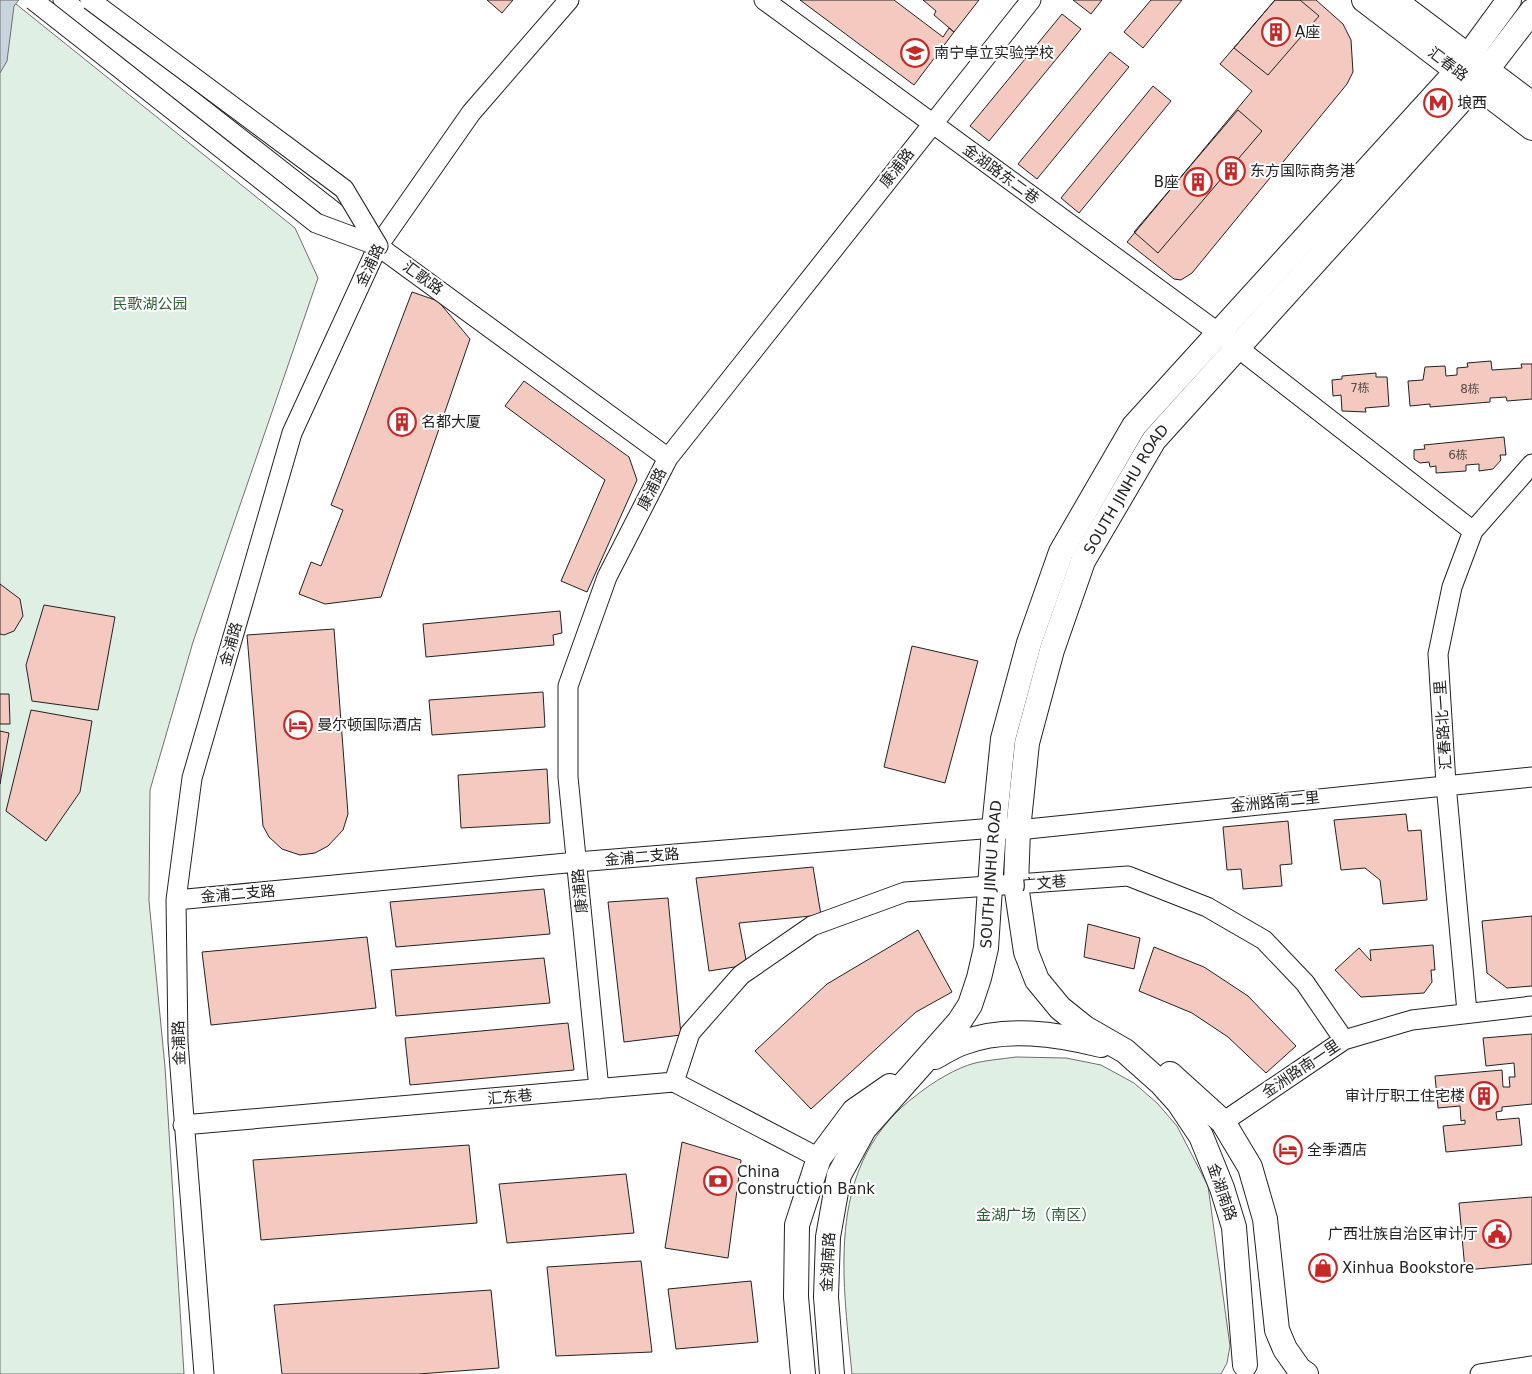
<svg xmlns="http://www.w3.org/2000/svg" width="1532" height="1374" viewBox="0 0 1532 1374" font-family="'DejaVu Sans','Noto Sans SC',sans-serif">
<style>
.green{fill:#e0efe3;stroke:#6f6f6f}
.water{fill:#c7d3dd;stroke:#6f6f6f}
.building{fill:#f3c9c0;stroke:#222}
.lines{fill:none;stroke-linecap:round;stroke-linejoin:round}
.minor-casing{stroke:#222;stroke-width:21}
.major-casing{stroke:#222;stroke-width:26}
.minor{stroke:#fff;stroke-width:19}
.major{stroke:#fff;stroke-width:24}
.minor-bridge-casing{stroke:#222;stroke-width:21;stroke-linecap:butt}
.minor-bridge{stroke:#fff;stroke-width:19}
.labels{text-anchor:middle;stroke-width:4;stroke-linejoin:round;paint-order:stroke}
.number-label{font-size:12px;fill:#564c4a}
.poi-label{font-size:15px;fill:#222;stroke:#fff;text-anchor:start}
.street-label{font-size:15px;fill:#222;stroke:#fff}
.park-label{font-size:15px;fill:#2f5e38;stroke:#fff}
</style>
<rect width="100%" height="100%" fill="#fff"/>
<!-- green -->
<path class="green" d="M0,0H11L295,228L318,278L193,642L150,790L149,901L165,1067L184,1374H0Z
M1016,1057L1066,1058L1101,1065L1134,1083L1157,1103L1177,1126L1208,1186L1230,1346L1227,1363L1221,1374H852C842,1273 825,1162 918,1094C933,1082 956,1068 975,1063C988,1060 1002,1059 1016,1057Z"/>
<!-- water -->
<path class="water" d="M0,0H19L14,6L7,61L0,73Z"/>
<!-- building -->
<path class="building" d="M487,0H513L502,13Z
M800,0H894L943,37L949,28L954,32L914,85Z
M923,0H979L954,32L934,15L936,11Z
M1073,0H1102L1091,14Z
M1151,0H1182L1143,48L1124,32Z
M1275,0H1316L1343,24L1351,40L1353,72L1347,84L1192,273L1181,280L1174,279L1127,242L1252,91L1220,64Z
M1275,0H1300L1319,16L1268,75L1234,48Z
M1062,14L1081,29L989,141L970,126Z
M1110,52L1129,67L1037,179L1018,164Z
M1153,86L1171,101L1079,213L1061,198Z
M1238,110L1262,131L1158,253L1134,232Z
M412,292L438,301L470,339L381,597L325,604L299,594L311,562L321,566L343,510L331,505Z
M1491,361L1492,370L1522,368L1521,364H1532V399L1507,401L1506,397L1490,398V402L1430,407V404L1410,406L1408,381L1423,380L1425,367L1445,366L1446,376L1457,375V368L1468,367L1467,363Z
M1376,373V377H1387L1389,406L1365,408L1366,412L1342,411L1341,395L1333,396L1332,380L1342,379V376Z
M524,381L629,457L637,480L587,592L561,581L605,480L505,406Z
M1504,437L1506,455H1500L1501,460L1493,469L1479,471V464L1466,465V471L1436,473V466L1430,467L1429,462L1420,463L1414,459V450L1425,449L1424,445Z
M0,584L20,599L23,616L14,631L4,635L0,634Z
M44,605L115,617L98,710L32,701L26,665Z
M560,611L562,633L553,635L554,645L426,657L423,624Z
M334,629L348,814L343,830L328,846L315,853L300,855L282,849L269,837L263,826L247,635Z
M912,646L978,661L945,783L884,767Z
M543,692L545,727L432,735L429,700Z
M0,694H9L10,724H0Z
M31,710L92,721L80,792L46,841L6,811Z
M0,731L9,733L0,784Z
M547,769L550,823L461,828L458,775Z
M1406,814L1408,831L1421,830L1427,900L1383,904L1380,880L1365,868L1341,870L1334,820Z
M1288,821L1292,864L1280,865L1282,886L1243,889L1241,869L1227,870L1223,827Z
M813,867L821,915L739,923L747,965L709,971L696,878Z
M544,889L550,934L396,947L390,902Z
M668,898L681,1035L624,1042L608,902Z
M1532,916V986L1507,988L1487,973L1482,921Z
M1088,924L1140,938L1134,969L1084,957Z
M918,930L952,992L916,1012L811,1109L755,1051L827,984Z
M367,937L376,1008L211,1025L202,952Z
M1433,945L1435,970H1431L1432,982L1424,993L1361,997L1335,970L1359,948L1371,961L1370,950Z
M1154,947L1204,967L1248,996L1296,1046L1266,1073L1228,1037L1192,1013L1139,991Z
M544,958L550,1003L396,1016L391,970Z
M568,1023L574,1070L410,1085L405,1038Z
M1532,1034V1104L1502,1107V1111L1496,1112L1497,1120L1519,1118L1522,1145L1446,1152L1443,1126L1465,1124V1120L1461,1121L1460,1106L1438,1108L1435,1076L1502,1070L1503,1087H1510L1509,1077H1515L1514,1063L1486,1066L1483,1038Z
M682,1142L741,1160L728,1258L665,1248Z
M469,1145L477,1223L261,1240L253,1160Z
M626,1174L634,1233L507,1243L499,1184Z
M1532,1197V1264L1465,1270L1459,1203Z
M641,1261L652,1352L556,1356L547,1267Z
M751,1281L758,1342L676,1349L668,1289Z
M491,1290L499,1368L418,1374H282L274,1305Z"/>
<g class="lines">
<defs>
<path id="minor" d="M63,0L378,246L668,458
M764,0L1220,334L1473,531
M176,900L577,862L994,828L1018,830L1532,777
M1467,1012L1446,784L1438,654L1452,587L1473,531L1532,464
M674,1082L690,1033L741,975L812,926L905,892L1128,876L1207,907L1264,940L1305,983L1344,1040
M599,1089L568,777V686L607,577L668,458L1031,0
M1223,1122L1344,1040L1412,1020L1532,1006
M183,1125L674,1082L819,1158
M204,1374L178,1042L176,900L192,778L292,433L378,246L471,113L569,0
M1480,1374L1532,1366"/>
<g id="major">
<path d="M1364,0L1532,128"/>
<path d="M1394,0L1532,104"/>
<path d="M935,1057C944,1052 953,1046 962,1043C1005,1026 1057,1034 1101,1045"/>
<path d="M1170,1074L1223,1122L1250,1167L1265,1219L1277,1330L1285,1349L1299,1369L1306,1374"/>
<path id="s1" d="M1245,1365L1234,1227L1222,1188L1201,1136L1179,1103L1161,1083L1125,1051L1085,1028L1060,1008L1037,980L1026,952L1016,885L1018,830L1027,743L1052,650L1083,561L1154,440L1475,85L1532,11"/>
<path d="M803,1374L796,1297L797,1225L819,1158L854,1111L890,1086"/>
<path id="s2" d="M832,1374L826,1297L828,1237L839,1175L864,1129L959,1022L970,1005L979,978L986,948L994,828L1003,739L1029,643L1061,552L1134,426L1457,71L1509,0"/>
</g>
</defs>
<!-- minor casing -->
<use href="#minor" class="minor-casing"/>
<!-- major casing -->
<use href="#major" class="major-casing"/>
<!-- minor -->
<use href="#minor" class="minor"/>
<!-- major -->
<use href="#major" class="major"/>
<defs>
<path id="minor-bridge" d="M33,0L316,223L378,246L344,189L90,0"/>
</defs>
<!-- minor-bridge casing -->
<use href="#minor-bridge" class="minor-bridge-casing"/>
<!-- minor-bridge -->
<use href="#minor-bridge" class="minor-bridge"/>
</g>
<!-- icons -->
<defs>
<symbol id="building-ring" viewBox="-11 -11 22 22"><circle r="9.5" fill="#fff" stroke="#c62828" stroke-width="1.5"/><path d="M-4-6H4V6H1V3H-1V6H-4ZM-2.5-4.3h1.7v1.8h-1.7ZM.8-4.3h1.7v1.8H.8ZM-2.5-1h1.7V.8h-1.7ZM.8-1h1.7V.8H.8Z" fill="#c62828"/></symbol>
<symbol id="school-ring" viewBox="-11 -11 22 22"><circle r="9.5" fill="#fff" stroke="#c62828" stroke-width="1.5"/><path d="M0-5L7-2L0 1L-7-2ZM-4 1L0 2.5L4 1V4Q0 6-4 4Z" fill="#c62828"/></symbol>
<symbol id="metro-ring" viewBox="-11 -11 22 22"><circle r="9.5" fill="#fff" stroke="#c62828" stroke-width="1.5"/><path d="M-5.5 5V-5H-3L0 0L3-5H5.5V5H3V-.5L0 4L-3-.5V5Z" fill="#c62828"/></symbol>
<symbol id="hotel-ring" viewBox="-11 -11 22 22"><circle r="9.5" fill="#fff" stroke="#c62828" stroke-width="1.5"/><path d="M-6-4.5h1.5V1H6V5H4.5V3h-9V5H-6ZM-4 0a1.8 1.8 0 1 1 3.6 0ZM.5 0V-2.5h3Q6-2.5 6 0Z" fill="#c62828"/></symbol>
<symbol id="bank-ring" viewBox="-11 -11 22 22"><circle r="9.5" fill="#fff" stroke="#c62828" stroke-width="1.5"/><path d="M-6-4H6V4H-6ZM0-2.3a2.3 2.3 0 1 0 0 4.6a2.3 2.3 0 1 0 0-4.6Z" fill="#c62828"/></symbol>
<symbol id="civic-ring" viewBox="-11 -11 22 22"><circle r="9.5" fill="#fff" stroke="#c62828" stroke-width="1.5"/><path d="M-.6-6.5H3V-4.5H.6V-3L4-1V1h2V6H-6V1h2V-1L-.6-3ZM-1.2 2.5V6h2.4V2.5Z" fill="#c62828"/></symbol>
<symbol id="shop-ring" viewBox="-11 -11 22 22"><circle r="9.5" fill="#fff" stroke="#c62828" stroke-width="1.5"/><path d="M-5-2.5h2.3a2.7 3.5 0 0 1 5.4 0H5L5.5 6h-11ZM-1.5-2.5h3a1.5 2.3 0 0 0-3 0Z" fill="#c62828"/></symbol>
</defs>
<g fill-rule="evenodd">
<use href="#building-ring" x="1260" y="16" width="32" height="32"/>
<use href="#school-ring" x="899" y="37" width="32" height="32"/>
<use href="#metro-ring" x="1422" y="87" width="32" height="32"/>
<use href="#building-ring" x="1215" y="155" width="32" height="32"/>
<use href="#building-ring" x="1182" y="166" width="32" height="32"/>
<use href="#building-ring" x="386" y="406" width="32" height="32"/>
<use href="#hotel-ring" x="282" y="709" width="32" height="32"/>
<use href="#building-ring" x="1468" y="1080" width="32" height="32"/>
<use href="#hotel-ring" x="1272" y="1134" width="32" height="32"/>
<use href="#bank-ring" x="702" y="1165" width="32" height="32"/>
<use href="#civic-ring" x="1481" y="1218" width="32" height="32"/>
<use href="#shop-ring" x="1307" y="1252" width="32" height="32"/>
</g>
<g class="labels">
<!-- number labels -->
<g class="number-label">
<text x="1360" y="392">7栋</text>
<text x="1470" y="393">8栋</text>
<text x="1458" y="459">6栋</text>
</g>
<!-- poi labels -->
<g class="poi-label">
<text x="1295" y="37">A座</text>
<text x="934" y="58">南宁卓立实验学校</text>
<text x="1457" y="108">埌西</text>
<text x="1250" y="176">东方国际商务港</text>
<text x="1179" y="187" text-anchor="end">B座</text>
<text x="421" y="427">名都大厦</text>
<text x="317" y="730">曼尔顿国际酒店</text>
<text x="1465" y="1101" text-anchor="end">审计厅职工住宅楼</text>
<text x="1307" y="1155">全季酒店</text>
<text x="737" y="1177">China<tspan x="737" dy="17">Construction Bank</tspan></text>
<text x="1478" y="1239" text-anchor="end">广西壮族自治区审计厅</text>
<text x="1342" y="1273">Xinhua Bookstore</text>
</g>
<!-- street labels -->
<g class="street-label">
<text transform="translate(1448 64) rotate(37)" y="5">汇春路</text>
<text transform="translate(897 168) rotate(-52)" y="5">康浦路</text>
<text transform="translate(1001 174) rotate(36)" y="5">金湖路东二巷</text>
<text transform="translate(370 265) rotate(-64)" y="5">金浦路</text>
<text transform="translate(423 278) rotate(36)" y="5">汇歌路</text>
<text transform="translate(652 489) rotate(-63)" y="5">康浦路</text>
<text dy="5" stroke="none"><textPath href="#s1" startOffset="979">SOUTH JINHU ROAD</textPath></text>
<text transform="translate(231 644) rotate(-74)" y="5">金浦路</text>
<text transform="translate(1443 725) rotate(-94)" y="5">汇春路北一里</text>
<text transform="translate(1275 802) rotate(-6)" y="5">金洲路南二里</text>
<text transform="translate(642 857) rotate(-5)" y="5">金浦二支路</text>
<text dy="5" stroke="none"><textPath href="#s2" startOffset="549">SOUTH JINHU ROAD</textPath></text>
<text transform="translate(1044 883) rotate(-5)" y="5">广文巷</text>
<text transform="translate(580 891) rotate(-96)" y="5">康浦路</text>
<text transform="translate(238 894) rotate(-5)" y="5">金浦二支路</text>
<text transform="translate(179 1043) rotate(-92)" y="5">金浦路</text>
<text transform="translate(1301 1069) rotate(-34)" y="5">金洲路南一里</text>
<text transform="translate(510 1097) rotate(-5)" y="5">汇东巷</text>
<text transform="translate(1222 1192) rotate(71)" y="5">金湖南路</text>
<text transform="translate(828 1262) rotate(-87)" y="5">金湖南路</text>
</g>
<!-- park labels -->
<g class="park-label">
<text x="150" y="309">民歌湖公园</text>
<text x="1036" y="1220">金湖广场（南区）</text>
</g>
</g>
</svg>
